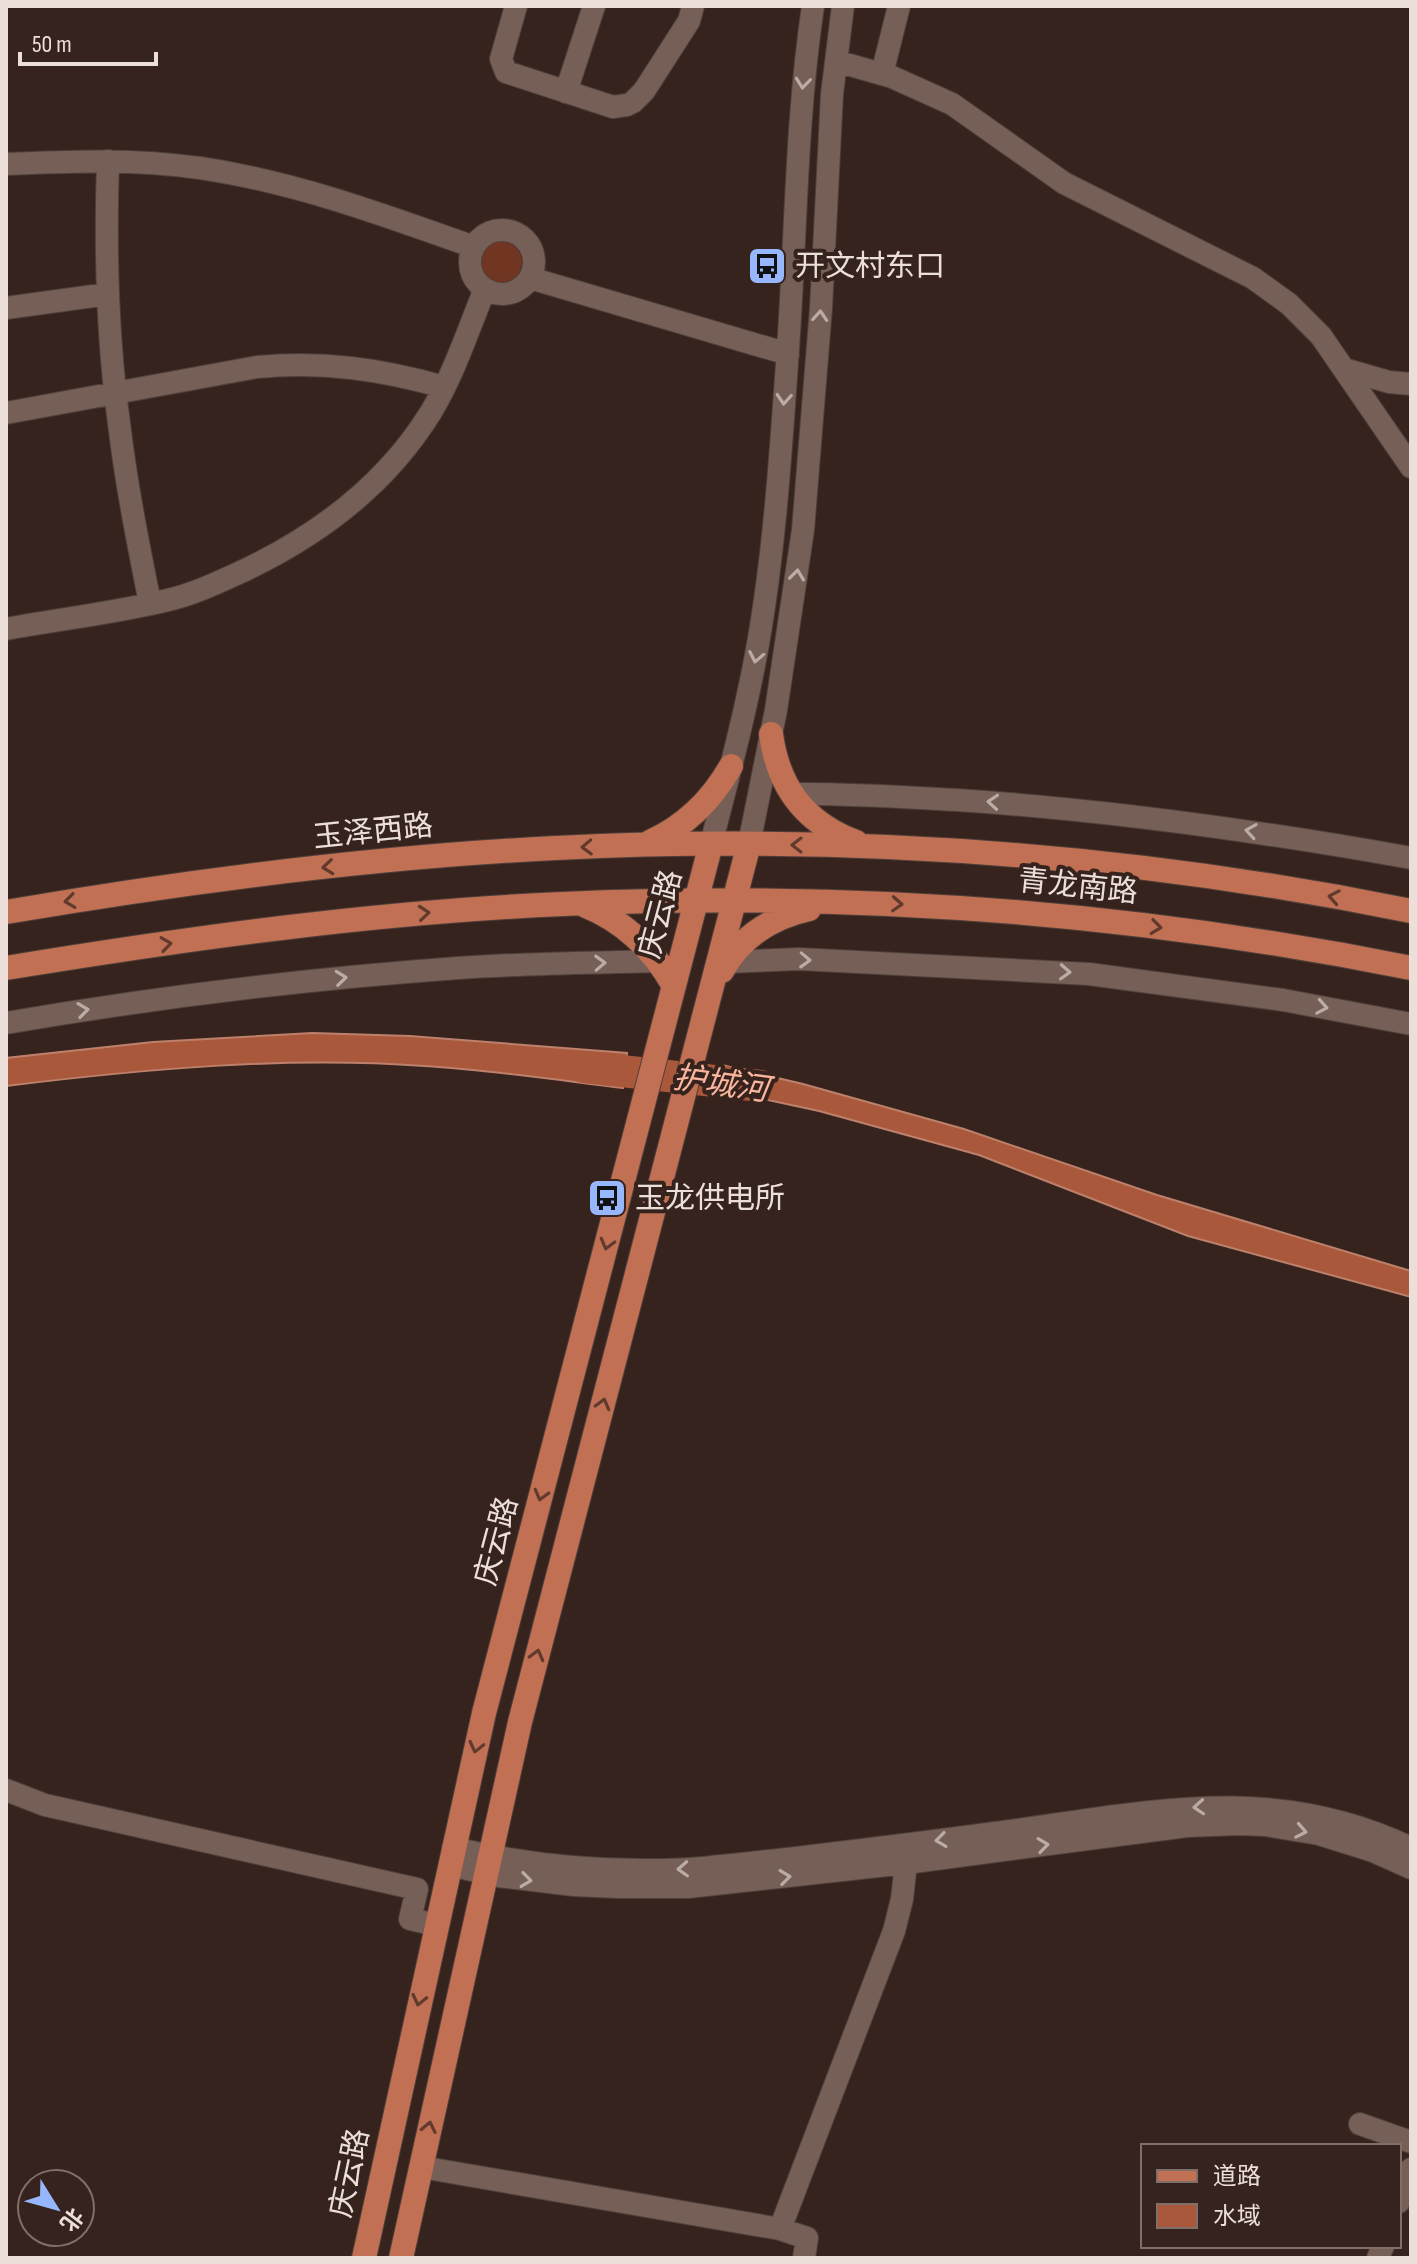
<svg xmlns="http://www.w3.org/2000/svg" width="1417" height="2264" viewBox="0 0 1417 2264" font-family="'Sofia Sans Condensed','Noto Sans SC',sans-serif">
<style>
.green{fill:#713621}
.water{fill:#a9583c;stroke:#bd806b;stroke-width:2}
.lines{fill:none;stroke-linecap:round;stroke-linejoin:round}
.river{stroke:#a9583c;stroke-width:32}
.minor-casing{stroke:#4f3f3a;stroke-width:24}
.major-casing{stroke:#4f3f3a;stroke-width:26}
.minor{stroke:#755f57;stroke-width:22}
.major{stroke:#c17053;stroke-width:24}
.oneway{stroke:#bcaca6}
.oneway2{stroke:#603a2d}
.labels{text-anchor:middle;stroke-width:8;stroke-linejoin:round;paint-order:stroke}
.poi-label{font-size:30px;fill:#ecdfda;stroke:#36231d;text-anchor:start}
.street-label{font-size:30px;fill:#ecdfda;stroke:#36231d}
.water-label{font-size:32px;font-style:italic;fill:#f9b59d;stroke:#36231d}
</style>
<rect width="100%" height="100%" fill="#36231d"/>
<!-- green -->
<path class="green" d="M480 262a21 21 0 1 1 42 0a21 21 0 1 1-42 0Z"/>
<!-- water -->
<path class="water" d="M312,1033L410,1036L627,1053L623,1088C557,1080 490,1070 424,1066C285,1056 144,1069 6,1086V1058L153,1042Z
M722,1065L803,1084L964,1129L1157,1195L1411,1271V1297L1188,1236L979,1155L819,1111L716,1089Z"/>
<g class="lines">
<!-- river -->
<path class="river" d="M584,1067L761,1086"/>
<defs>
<path id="minor" d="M516,6L501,59L506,72L613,107L627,105L633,102L644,91L689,21L693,6
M836,61L892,77L952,104L1064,183L1253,278L1289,304L1321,336L1411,467
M882,74L899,6
M566,92L594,6
M108,161C105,248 107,336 119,423C126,483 138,543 150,603
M6,164C71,161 135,159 200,168C295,182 384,215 474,247
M470 262a32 32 0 1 1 64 0a32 32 0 1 1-64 0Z
M530,278L788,354
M6,308L108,294
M1344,369L1389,382L1411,384
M6,413L257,367C323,361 380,369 444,387
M6,629C60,619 115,613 168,600C194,594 219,582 243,571C319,535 386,485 431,412C454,374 468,330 485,289
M792,794C847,793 902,797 957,800C1110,810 1260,831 1411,858
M711,844C728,778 746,712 758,644C775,547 781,448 788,349C796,235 796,120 813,6
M749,844L776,710L803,530L821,308L832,94L843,6
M727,962L799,959L1089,974L1283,1000L1411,1024
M6,1023C156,997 307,979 458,968C525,963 592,963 658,961
M6,1790L45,1805L417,1889L410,1919L436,1925
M453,1848C518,1863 585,1871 652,1870C700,1870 748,1863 796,1858C863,1850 929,1842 995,1833C1141,1814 1270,1780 1411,1848
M450,1865L498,1876L574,1885L617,1887H688L906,1863L1187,1826L1239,1824L1265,1825L1319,1834L1373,1851L1411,1868
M1360,2124L1411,2142
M421,2167L780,2229L894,1931L902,1899L906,1863
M1399,2202L1411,2169
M780,2229L807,2238L804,2258
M1378,2258L1383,2246"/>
<path id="major" d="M771,734C778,787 805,823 856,842
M650,842C685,826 712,800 731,766
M584,905C624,921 653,949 674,986
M6,912C188,881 372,857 556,848C841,834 1131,854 1411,911
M6,968C190,938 376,912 563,904C847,891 1132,912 1411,968
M722,971C741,937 772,917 809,909
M364,2258L484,1713L711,844
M401,2258L520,1722L749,844"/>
</defs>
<!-- minor casing -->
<use href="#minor" class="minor-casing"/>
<!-- major casing -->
<use href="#major" class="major-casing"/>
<!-- minor -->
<use href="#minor" class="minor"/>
<!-- major -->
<use href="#major" class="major"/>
</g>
<!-- one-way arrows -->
<defs><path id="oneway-chevron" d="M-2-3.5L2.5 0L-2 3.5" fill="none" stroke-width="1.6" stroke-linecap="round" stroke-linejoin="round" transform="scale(2)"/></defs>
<g class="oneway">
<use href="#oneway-chevron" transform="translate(803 83) rotate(96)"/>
<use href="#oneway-chevron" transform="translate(820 316) rotate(-86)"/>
<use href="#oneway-chevron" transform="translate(784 399) rotate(94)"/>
<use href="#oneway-chevron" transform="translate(797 575) rotate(-83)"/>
<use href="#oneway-chevron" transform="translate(756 657) rotate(101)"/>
<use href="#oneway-chevron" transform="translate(993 802) rotate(-176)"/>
<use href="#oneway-chevron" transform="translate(1251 831) rotate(-171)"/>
<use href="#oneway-chevron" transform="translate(805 960) rotate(2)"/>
<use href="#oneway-chevron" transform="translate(600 963) rotate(-2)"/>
<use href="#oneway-chevron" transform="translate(1065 972) rotate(3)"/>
<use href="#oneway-chevron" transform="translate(341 978) rotate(-6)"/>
<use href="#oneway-chevron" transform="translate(1322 1007) rotate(10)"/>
<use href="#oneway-chevron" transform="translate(83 1010) rotate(-8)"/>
<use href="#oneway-chevron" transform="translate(1199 1807) rotate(176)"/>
<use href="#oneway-chevron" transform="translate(1301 1831) rotate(11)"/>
<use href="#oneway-chevron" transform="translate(941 1840) rotate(172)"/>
<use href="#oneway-chevron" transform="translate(1043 1845) rotate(-8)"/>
<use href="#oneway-chevron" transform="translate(683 1869) rotate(177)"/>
<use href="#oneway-chevron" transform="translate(785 1877) rotate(-7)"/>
<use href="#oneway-chevron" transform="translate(526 1880) rotate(8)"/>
</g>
<g class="oneway2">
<use href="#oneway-chevron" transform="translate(797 845) rotate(-179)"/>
<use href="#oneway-chevron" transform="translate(587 847) rotate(178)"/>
<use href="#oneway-chevron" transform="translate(328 867) rotate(174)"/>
<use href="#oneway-chevron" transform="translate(1334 897) rotate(-170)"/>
<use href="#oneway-chevron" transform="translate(70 901) rotate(172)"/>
<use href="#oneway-chevron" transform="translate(897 904) rotate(3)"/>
<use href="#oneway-chevron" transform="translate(424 913) rotate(-5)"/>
<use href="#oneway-chevron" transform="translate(1156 927) rotate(7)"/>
<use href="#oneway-chevron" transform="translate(166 944) rotate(-8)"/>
<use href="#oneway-chevron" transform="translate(607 1244) rotate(105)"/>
<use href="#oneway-chevron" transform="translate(603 1404) rotate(-75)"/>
<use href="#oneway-chevron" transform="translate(541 1495) rotate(105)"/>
<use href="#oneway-chevron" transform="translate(537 1655) rotate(-75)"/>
<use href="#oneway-chevron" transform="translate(476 1747) rotate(103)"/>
<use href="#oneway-chevron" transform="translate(419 2000) rotate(103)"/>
<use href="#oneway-chevron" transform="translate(429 2127) rotate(-78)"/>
</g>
<!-- icons -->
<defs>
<symbol id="bus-square" viewBox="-11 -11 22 22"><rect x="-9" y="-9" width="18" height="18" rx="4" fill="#96b6fd" stroke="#36231d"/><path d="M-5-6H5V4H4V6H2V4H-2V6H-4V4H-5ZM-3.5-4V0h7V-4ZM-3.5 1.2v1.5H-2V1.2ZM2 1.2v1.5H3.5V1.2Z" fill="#111"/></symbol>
</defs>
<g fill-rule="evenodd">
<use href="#bus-square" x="745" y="244" width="44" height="44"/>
<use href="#bus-square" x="585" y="1176" width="44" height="44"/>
</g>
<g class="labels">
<!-- poi labels -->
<g class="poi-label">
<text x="795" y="276">开文村东口</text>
<text x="635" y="1208">玉龙供电所</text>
</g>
<!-- street labels -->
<g class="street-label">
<text transform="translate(373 831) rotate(-6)" y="10">玉泽西路</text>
<text transform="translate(1078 886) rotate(6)" y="10">青龙南路</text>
<text transform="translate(660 914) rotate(-75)" y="10">庆云路</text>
<text transform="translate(496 1541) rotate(-75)" y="10">庆云路</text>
<text transform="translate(349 2173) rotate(-78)" y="10">庆云路</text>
</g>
<!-- water labels -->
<g class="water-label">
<text transform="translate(721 1083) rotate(8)" y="11">护城河</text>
</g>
</g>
<!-- border -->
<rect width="1417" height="2264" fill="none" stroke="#ecdfda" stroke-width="16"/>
<!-- legend -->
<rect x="1141" y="2144" width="260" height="104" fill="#36231d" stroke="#7f6e69" stroke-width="2"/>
<rect x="1157" y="2170" width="40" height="12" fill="#c17053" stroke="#7f6e69" stroke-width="2"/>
<text x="1213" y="2184" font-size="24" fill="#ecdfda">道路</text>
<rect x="1157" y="2204" width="40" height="24" fill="#a9583c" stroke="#7f6e69" stroke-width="2"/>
<text x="1213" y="2224" font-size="24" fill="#ecdfda">水域</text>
<!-- north arrow -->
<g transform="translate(56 2208) rotate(127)"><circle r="38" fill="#36231d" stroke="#7f6e69" stroke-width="2"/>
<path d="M0-6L14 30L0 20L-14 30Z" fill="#96b6fd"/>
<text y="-12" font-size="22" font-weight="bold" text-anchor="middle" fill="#ecdfda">北</text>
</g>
<!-- scale -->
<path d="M20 52v12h136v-12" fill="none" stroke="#ecdfda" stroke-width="4"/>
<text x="32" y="52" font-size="24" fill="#ecdfda" stroke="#36231d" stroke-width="6" paint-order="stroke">50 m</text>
</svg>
